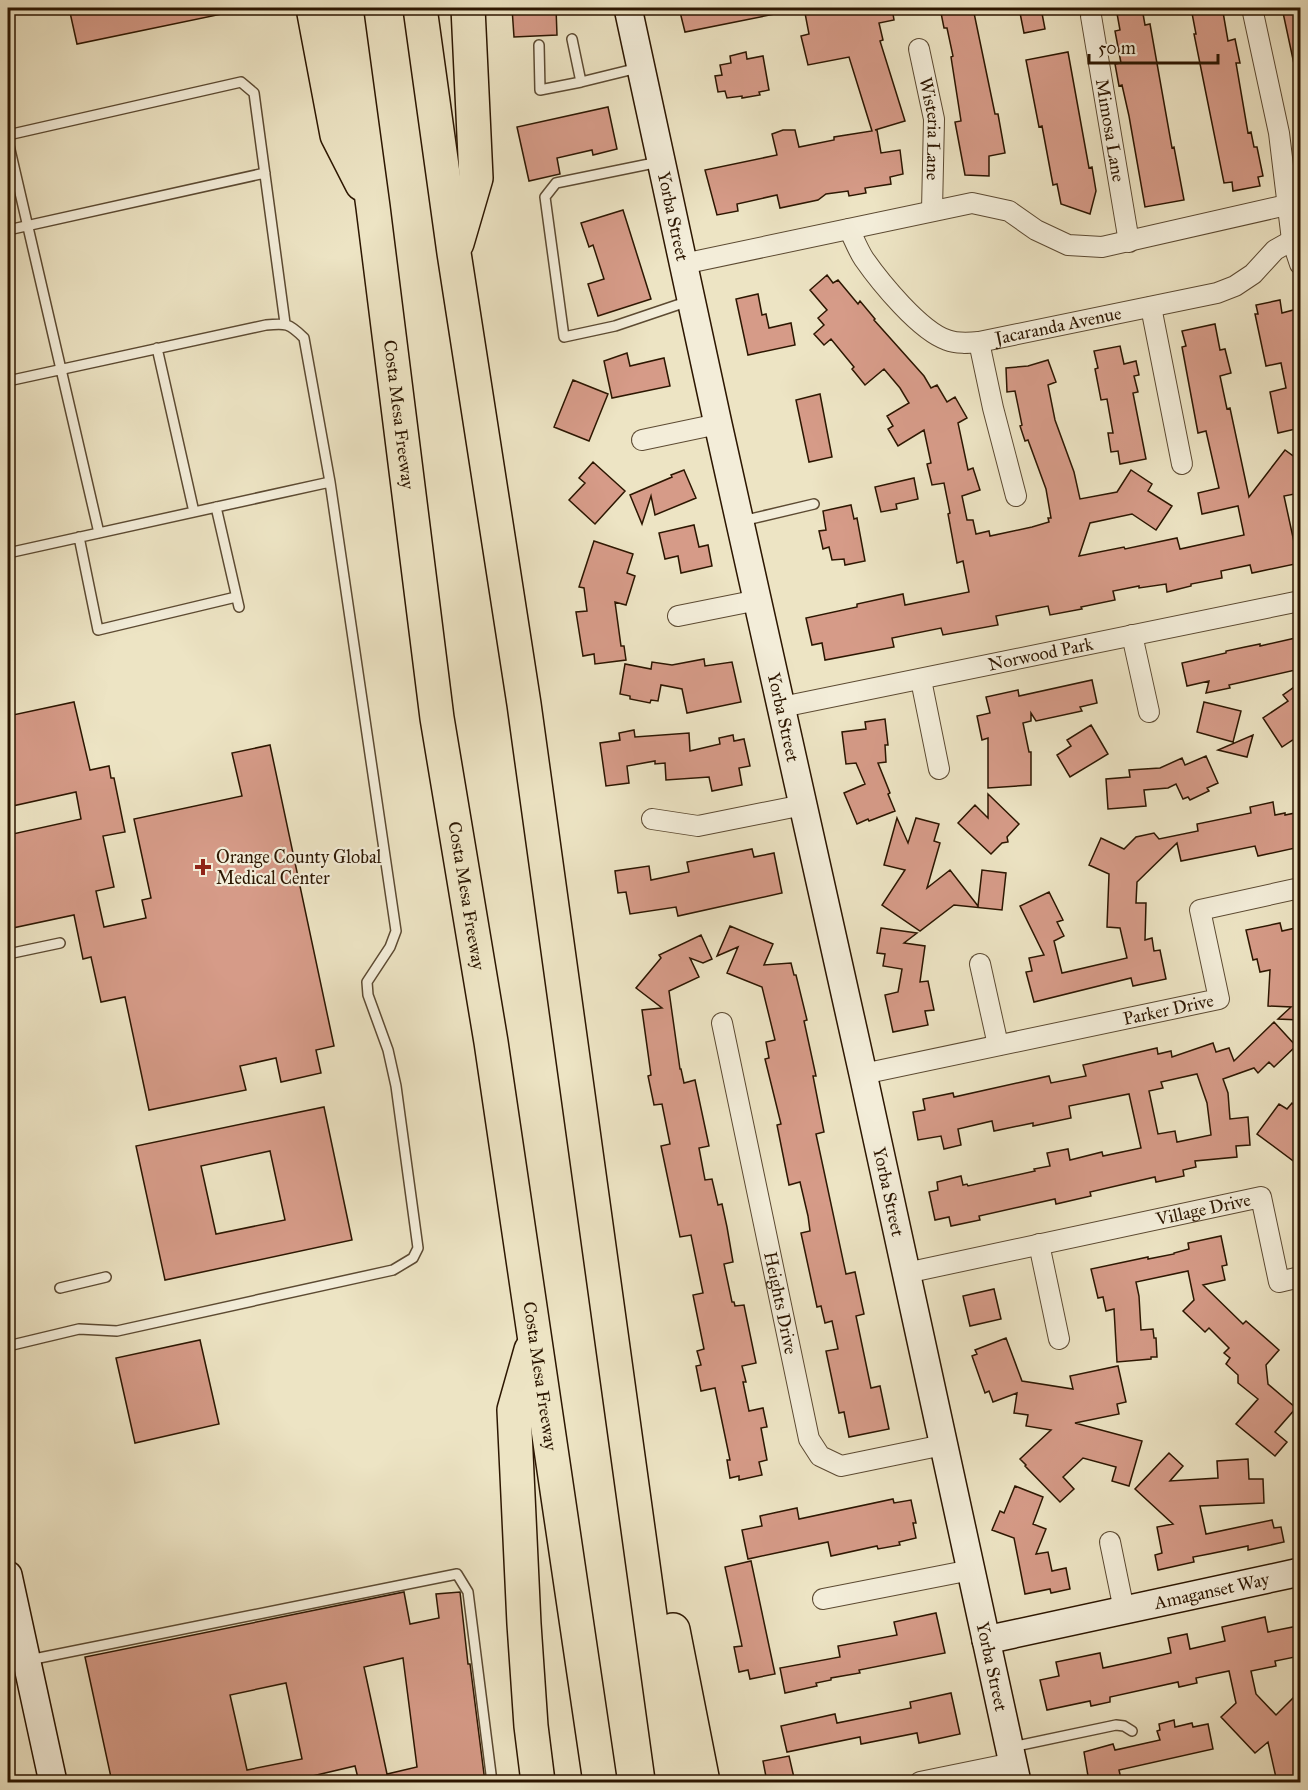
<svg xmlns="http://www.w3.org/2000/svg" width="1308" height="1790" viewBox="0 0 1308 1790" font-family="'IM FELL Great Primer',serif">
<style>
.building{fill:#d69b88;stroke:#2c1601;stroke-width:1.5;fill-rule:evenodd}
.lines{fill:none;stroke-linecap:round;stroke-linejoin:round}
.lane-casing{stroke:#5c4a32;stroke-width:12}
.street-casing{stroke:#5c4a32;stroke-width:22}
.secondary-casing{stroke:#2c1601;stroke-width:30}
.highway-casing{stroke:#2c1601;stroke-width:36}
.lane{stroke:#f3edd9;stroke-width:9}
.street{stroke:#f3edd9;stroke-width:20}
.secondary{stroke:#f3edd9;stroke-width:27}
.highway{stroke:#ede4c4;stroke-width:33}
.poi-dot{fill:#8f2418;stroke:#f3edd9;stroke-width:2}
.labels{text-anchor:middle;stroke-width:4.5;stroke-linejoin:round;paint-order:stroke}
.street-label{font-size:18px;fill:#2c1601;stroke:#f3edd9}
.poi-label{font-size:18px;fill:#2c1601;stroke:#f3edd9;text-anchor:start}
</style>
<rect width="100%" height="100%" fill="#ede4c4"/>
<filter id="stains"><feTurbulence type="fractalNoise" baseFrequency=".00333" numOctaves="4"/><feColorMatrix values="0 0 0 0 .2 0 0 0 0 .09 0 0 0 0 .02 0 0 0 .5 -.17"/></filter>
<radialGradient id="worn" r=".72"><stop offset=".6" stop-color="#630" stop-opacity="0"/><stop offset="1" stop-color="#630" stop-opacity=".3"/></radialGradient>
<!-- building -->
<path class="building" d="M69,8H221L222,14L77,44Z
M512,8H556L557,35L514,37Z
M679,8H774L775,14L685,32Z
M804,8H892L894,20L879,23L883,40L880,41L905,121L875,130H877L881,153L900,150L903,174L890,177L891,184L865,188L866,193L849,196L848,191L826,194L818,200L780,208L777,195L737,204L738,211L717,215L705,170L777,155L772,134L783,130H795L799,147L834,140V137L872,131L849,57L808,65L801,36L809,34Z
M940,8H973L995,114H998L1005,153L989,156V176L965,175L955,122L961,121L951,57L953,56L947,28H944Z
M1019,8H1041L1045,29L1024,33Z
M1116,8H1142L1145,25L1150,24L1172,148L1174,147L1184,200L1145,207L1129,116L1122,85L1119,86L1115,64L1121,63L1115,31L1120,30Z
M1191,8H1218L1219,13L1223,12L1228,41L1235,39L1240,63H1236L1248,133L1251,132L1254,147H1257L1263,176L1258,177L1260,186L1233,191L1232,182L1224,183L1194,34H1196Z
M1282,8H1300V64H1294Z
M746,52L747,59L763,56L769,90L759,92L760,95L742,98V96L727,98L725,91L718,92L715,76L722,75L720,65L731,63L730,56Z
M1068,52L1089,168L1092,167L1096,191L1090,214L1061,204L1057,184L1053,185L1042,126L1039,127L1026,60Z
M608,107L617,149L593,155L592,150L557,158L560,174L529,181L517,127Z
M623,210L651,299L598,316L588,284L604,279L593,245L589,247L581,223Z
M827,275L833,283L838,280L858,304L860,301L875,319L874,320L924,376L931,388L937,385L947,402L955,397L967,418L958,423L968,470L973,468L980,490L962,496L967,520H973L976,534L989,531L990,536L1032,527L1049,522L1048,518H1051L1046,489L1028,440L1025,441L1020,426L1022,425L1015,391L1007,392L1006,368L1028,366L1048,360L1056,382L1048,385L1055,420L1074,472L1080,499L1117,492L1131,470L1152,484L1148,491L1172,506L1156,530L1132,514L1090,523L1079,556L1124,547L1125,549L1177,538L1180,549L1244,535L1238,506L1202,514L1198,493L1219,488L1206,431L1198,433L1182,347L1186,346L1182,331L1215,324L1220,350L1225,349L1231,373L1220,376L1227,409L1230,408L1249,497L1285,450L1300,461V493L1284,496L1294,542L1297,541L1300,563L1252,573L1250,565L1221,571L1222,578L1191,584V586L1167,592L1166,584L1139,588V586L1113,591L1115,600L1081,607L1082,609L1050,615L1048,606L1027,610L996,616L998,625L943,635L941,628L892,638L894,647L825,660L822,643L812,645L806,618L857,607V604L903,594L905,605L969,592L963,561L957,563L948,514L950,513L944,483L932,485L927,464L931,463L924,430L898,446L888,429L893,426L887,416L909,403L900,388L884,369L865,385L852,369L854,367L831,339L824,345L814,334L824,325L818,318L827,310L810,290Z
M758,294L762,315L766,314L769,328L791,323L795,345L748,355L736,299Z
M1280,300L1282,313L1297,309L1300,327V428L1278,433L1270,392L1286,388L1281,363L1266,366L1255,314H1258L1256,305Z
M1120,346L1124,364L1136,361L1139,375L1134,376L1138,392L1133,393L1146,459L1120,464L1118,451L1111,452L1108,433H1113L1107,399L1101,400L1095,369L1098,368L1094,351Z
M627,353L630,366L664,358L670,386L612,398L604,361Z
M573,380L608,394L589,441L554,427Z
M820,394L832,457L809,462L796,400Z
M593,462L625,491L595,524L569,500L585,483L579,478Z
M684,470L696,498L655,515L651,496L642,524L630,495L672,477L671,475Z
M914,478L918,499L896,504L897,509L881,512L875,487Z
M851,505L854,519L857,518L865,561L845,565L844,559L832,560L829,547L823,549L819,531L826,530L823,511Z
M694,525L699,547L708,545L712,566L681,573L678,556L665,559L659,533Z
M594,541L633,554L627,573L635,576L626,605L615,602L621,646H624L626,660L595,664L594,654L583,656L576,612L587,611L584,588L579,587Z
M1300,637V669L1247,681L1229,685L1230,688L1206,693L1209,681L1187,686L1182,663L1226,653V651L1245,647L1260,644V646Z
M704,659L705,666L732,662L741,702L687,713L682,689L661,685L658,701L651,700L650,703L630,699V696L620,694L625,664L651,669L652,662L672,665Z
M1092,680L1097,703L1080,707L1082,711L1036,721L1031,713V721L1023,723L1029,752H1031V785L988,788V738L982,740L977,716L990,713L986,697L1018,690L1019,696Z
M1300,683V735L1282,747L1263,718L1288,701L1283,695Z
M74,702L90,770L109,766L111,778H114L125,832L103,836L114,887L96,891L104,927L146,918L142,900L151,898L134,819L242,796L232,753L270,745L334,1046L316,1050L321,1073L281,1082L276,1058L240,1066L246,1090L149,1110L125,997L101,1002L91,957L83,959L74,915L8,929V835L81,819L76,792L8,807V716Z
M1204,702L1241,711L1233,742L1197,732Z
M885,719L888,745H885L886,762L878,763L890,793L888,794L895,811L869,821L868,819L857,824L844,793L865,784L856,763L846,764L842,732L866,729L865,722Z
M1091,725L1108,754L1070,777L1057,755L1071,746L1067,740Z
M634,730L635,737L689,733L690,751L720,744L719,738L733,735L734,741L744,739L750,766L739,768L742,785L712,791L709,777L666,780L665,763L655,764V761L627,766L629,783L606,786L600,743L620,740L619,733Z
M1253,735L1247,757L1218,750Z
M1206,756L1218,783L1207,788L1209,791L1190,800L1188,797L1183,799L1176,784L1168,788L1144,790L1146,806L1108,809L1106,779L1130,777L1129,770L1160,768L1182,758L1185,765Z
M988,794L1019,824L1007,837L1008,842L1002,843L991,854L958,823L975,805L988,818Z
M1273,802L1275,815L1285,813V815L1300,812V847L1258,856L1255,846L1181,861L1177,843L1137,882L1136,903H1146L1145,940L1152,938L1154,951L1160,950L1166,979L1133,986L1131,978L1034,1002L1026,972L1032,971L1029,958L1044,955L1020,906L1049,892L1063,920L1057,922L1064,936L1054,941L1062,973L1127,958L1120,928L1107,927L1109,874L1089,865L1101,838L1124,849L1136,837L1154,833L1159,839L1198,831L1197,824L1251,813L1250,807Z
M897,818L908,843L916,818L939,824L934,841L940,843L927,888L950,870L978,906L982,870L1006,873L1002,910L954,905L920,931L882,905L905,870L884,865Z
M752,849L754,857L774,853L782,893L678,916L676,907L630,914L626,892L618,893L615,871L649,866L651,880L689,872L687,862Z
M1280,923L1282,931L1300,927V949L1296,950L1300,972V1020L1278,1019L1291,1007L1268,1006L1270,970L1260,972L1257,959L1253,960L1246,930Z
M730,926L773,944L764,965L791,963L794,975H796L807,1020L804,1021L816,1076H813L824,1132L816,1134L846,1274L855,1272L864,1314L856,1316L871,1388L880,1386L889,1429L849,1437L844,1412L839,1413L826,1351L838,1349L832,1321L825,1323L821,1306L817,1307L801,1233L810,1231L808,1216L800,1182L789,1185L777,1125L781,1124L765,1059L769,1058L766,1042L775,1040L762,987L727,973L738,947L717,956Z
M881,928L917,933L904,943L925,946L920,982L928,981L934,1010L925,1011L928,1025L893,1032L885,995L898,992L902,969L883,966L885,954L877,953Z
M701,935L712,959L703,963L690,958L699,977L669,991L680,1069H681L684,1083L695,1080L709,1146L699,1148L705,1180L712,1179L718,1205L722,1204L727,1227L733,1262L724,1264L732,1302H734L735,1306L744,1305L756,1363L742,1366L746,1382H743L749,1411L763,1408L767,1427L761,1428L767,1460L759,1462L762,1475L739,1480V1476L730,1478L727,1460H730L715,1388L701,1391L696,1366L701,1365L697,1351L704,1349L693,1295L703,1293L691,1235L680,1237L661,1146L670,1144L662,1104L654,1105L648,1076L651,1075L642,1010L662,1008L636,988L661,958L659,955Z
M1274,1022L1296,1046L1274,1067L1269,1062L1258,1073L1254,1068L1223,1079L1228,1093L1230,1119L1248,1117L1250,1145L1236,1146L1237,1157L1195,1161L1196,1167L1183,1170L1184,1176L1156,1182L1155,1177L1090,1192L1091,1196L1056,1204L1055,1199L979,1216L980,1220L951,1226L949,1217L935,1220L929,1192L938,1190L937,1182L961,1176L963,1185L967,1184L968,1186L1035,1171L1034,1169L1050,1166L1047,1153L1068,1149L1070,1160L1102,1152L1103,1156L1141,1148L1129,1094L1069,1106L1071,1118L1033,1126V1123L994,1131L992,1121L958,1129L961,1145L944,1149L941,1136L918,1140L913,1112L925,1110L923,1099L953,1093L954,1097L1049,1076L1051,1083L1086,1076L1083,1065L1157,1048L1158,1054L1171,1051L1172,1057L1213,1043L1216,1052L1229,1048L1234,1061ZM1197,1074L1207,1103L1211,1135L1177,1142L1175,1131L1158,1134L1149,1091L1163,1088L1161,1082Z
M1292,1103L1300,1110V1166L1257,1134L1279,1104L1287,1109Z
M324,1107L352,1240L165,1280L136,1146ZM270,1151L285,1220L216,1234L201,1166Z
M1221,1236L1227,1265L1222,1266L1225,1280L1203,1285L1243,1324L1246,1321L1279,1350L1266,1365L1268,1384L1296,1408L1275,1432L1287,1442L1275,1456L1236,1424L1258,1399L1238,1383V1375L1226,1364L1230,1358L1224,1353L1229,1348L1209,1328L1205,1332L1183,1311L1194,1300L1188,1271L1136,1282L1139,1296L1141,1330L1153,1329L1154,1338H1156L1157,1357H1151V1359L1117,1362L1114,1309L1106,1311L1103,1297L1098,1298L1091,1269L1148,1257V1259L1174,1254V1253L1189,1249L1188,1243Z
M994,1289L1001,1319L970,1326L963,1296Z
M1006,1338L1022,1381L1073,1389L1070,1376L1118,1366L1126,1402L1117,1404L1119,1414L1075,1423L1142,1441L1129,1486L1112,1481L1116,1467L1083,1458L1063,1477L1074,1489L1060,1502L1025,1466L1026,1465L1020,1459L1051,1430L1026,1426L1028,1415L1014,1413L1017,1393L993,1402L989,1391L985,1393L972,1356L977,1354L975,1350Z
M200,1340L219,1424L135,1443L116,1358Z
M1169,1453L1183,1466L1170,1481L1218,1478L1217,1461L1248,1459L1249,1479H1263L1264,1503L1200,1506L1206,1534L1272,1520L1274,1528L1281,1527L1284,1542L1248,1550V1546L1209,1554L1193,1557L1194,1562L1158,1570L1155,1555L1162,1553L1157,1527L1173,1524L1135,1489Z
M1015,1486L1043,1497L1033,1524L1046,1529L1036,1554L1048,1552L1052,1571L1066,1568L1070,1589L1051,1593L1050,1589L1025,1594L1014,1538L992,1530L1000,1511L1004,1513Z
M893,1499L894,1503L911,1500L916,1523H913L916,1538L899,1542L900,1545L878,1549L877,1546L831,1556L828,1542L748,1559L742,1530L762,1526L760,1516L797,1508L799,1519Z
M751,1561L775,1674L750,1679L748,1670L739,1672L734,1647L742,1646L725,1567Z
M404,1592L410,1624L439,1618L436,1594L460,1592L468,1664H470L485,1782H359L355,1766L287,1782H112L85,1657ZM403,1658L417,1767L387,1774L364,1667ZM286,1683L302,1759L247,1770L230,1695Z
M936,1613L945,1653L859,1670L860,1673L831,1678V1680L816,1683L817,1686L785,1693L780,1668L840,1657L838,1646L897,1635L894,1622Z
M1265,1617L1268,1632L1298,1626L1300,1637V1656L1275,1661L1276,1666L1251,1671L1256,1694L1276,1715L1300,1691V1782H1277L1268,1742L1255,1753L1221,1717L1236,1703L1229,1671L1196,1678L1197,1683L1179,1687L1178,1682L1110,1697V1702L1091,1706L1090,1701L1047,1710L1040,1680L1059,1676L1056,1662L1100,1653L1103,1668L1145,1659L1171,1653L1168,1638L1187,1634L1190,1649L1225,1641L1222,1627Z
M951,1693L960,1734L919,1743L917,1733L861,1744L860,1737L787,1752L781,1726L835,1714L837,1723L911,1708L910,1702Z
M1174,1720L1175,1727L1192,1723L1193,1727L1208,1724L1213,1749L1119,1770L1121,1779L1114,1781L1115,1782H1089L1084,1752L1113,1744L1115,1750L1160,1740L1157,1731L1160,1730L1159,1724Z
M789,1756L795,1782H767L763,1761Z"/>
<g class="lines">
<defs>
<path id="lane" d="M572,39L581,82L638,68
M539,45L540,90L581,82
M8,135L241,82L254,93L285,323
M8,141L99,533
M659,162L556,183L545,197L564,337L615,326L689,301
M8,230L265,173
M157,348L194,512
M8,381L266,325C286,323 289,323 304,338L330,482L396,931L390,947L367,982L368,995L388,1050L396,1086L418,1248L413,1258L393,1270L117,1331L79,1329L8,1346
M216,507L239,607
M742,521L814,504
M79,537L98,630L236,597
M8,553L330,482
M8,954L60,943
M60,1288L106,1277
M29,1660L457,1574L468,1592L492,1782
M1012,1747L1116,1725L1124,1726L1132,1731"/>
<g id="street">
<path d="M1252,8L1279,133L1292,240L1300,264"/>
<path id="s1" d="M1091,16L1129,242"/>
<path id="s2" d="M919,49L934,119L932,210"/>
<path id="s3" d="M849,229C854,239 858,250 864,259C880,282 920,331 947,340C957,344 968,343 979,342L1217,293L1235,286L1253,274L1275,250L1300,236"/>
<path d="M683,264L972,203L1009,211L1036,230L1068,245L1102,247L1300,202"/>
<path d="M1151,307L1182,464"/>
<path d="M979,342L993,408L1016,496"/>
<path d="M642,440L718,424"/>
<path d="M678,616L758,600"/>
<path d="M1132,635L1149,712"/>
<path d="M921,680L939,769"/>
<path id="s4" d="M782,707L1300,601"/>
<path d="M652,819L698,826L803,805"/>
<path d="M980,964L998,1045"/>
<path id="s5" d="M722,1023L809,1439L820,1456L841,1466L943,1445"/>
<path id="s6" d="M863,1074L1219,999L1200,910L1300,888"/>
<path d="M1039,1244L1059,1339"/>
<path id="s7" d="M906,1273L1261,1197L1279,1282L1300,1277"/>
<path d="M1110,1542L1124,1610"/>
<path d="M823,1599L971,1570"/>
<path d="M920,1782L1013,1763"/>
</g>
<g id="secondary">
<path id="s8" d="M628,8L718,424L863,1074L1017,1782"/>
<path d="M8,1575L53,1782"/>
<path id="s9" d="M986,1640L1300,1572"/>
</g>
<g id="highway">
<path d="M313,8L337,135L362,184"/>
<path id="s10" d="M346,8L373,207L437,718L491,1042L600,1782"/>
<path d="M420,8L454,253L524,704L673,1782"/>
<path d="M457,243L476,178L468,8"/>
<path d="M531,1350L514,1410L524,1624L531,1726L538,1782"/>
<path d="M673,1630L703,1782"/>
</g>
</defs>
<!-- lane casing -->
<use href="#lane" class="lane-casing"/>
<!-- street casing -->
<use href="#street" class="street-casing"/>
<!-- secondary casing -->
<use href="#secondary" class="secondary-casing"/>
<!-- highway casing -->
<use href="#highway" class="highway-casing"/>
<!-- lane -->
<use href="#lane" class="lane"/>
<!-- street -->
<use href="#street" class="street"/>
<!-- secondary -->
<use href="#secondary" class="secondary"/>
<!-- highway -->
<use href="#highway" class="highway"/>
</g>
<!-- markers -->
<path class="poi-dot" d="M200 858h6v6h6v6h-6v6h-6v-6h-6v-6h6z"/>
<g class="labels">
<!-- street labels -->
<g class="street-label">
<text dy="6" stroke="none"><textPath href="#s2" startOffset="81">Wisteria Lane</textPath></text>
<text dy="6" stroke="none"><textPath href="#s1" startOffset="116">Mimosa Lane</textPath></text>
<text dy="6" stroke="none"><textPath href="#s8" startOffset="213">Yorba Street</textPath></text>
<text dy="6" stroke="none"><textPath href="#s3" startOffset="264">Jacaranda Avenue</textPath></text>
<text dy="6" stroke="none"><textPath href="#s10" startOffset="410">Costa Mesa Freeway</textPath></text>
<text dy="6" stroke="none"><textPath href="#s4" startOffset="264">Norwood Park</textPath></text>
<text dy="6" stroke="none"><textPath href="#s8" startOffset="726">Yorba Street</textPath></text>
<text dy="6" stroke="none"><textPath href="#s10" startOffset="896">Costa Mesa Freeway</textPath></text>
<text dy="6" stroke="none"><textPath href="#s6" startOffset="312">Parker Drive</textPath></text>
<text dy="6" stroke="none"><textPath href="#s8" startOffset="1212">Yorba Street</textPath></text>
<text dy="6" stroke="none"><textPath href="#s7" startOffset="304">Village Drive</textPath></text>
<text dy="6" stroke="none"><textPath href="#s5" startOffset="286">Heights Drive</textPath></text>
<text dy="6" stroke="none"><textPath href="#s10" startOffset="1382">Costa Mesa Freeway</textPath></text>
<text dy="6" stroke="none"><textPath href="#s9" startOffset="231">Amaganset Way</textPath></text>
<text dy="6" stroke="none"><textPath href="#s8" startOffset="1698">Yorba Street</textPath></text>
</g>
<!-- poi labels -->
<g class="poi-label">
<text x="216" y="863">Orange County Global<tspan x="216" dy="21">Medical Center</tspan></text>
</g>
</g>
<!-- margin -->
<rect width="1308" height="1790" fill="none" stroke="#ede4c4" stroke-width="30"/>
<rect x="9" y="9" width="1290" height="1772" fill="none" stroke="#2c1601" stroke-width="3"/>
<rect x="15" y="15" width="1278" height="1760" fill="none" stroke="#2c1601" stroke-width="1.5"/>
<!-- scale -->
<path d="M1089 54v9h129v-9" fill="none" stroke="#2c1601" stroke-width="3"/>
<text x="1098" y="54" font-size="18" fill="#2c1601" stroke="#f3edd9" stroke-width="4.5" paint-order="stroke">50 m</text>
<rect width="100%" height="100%" filter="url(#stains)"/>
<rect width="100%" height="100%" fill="url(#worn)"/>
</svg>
